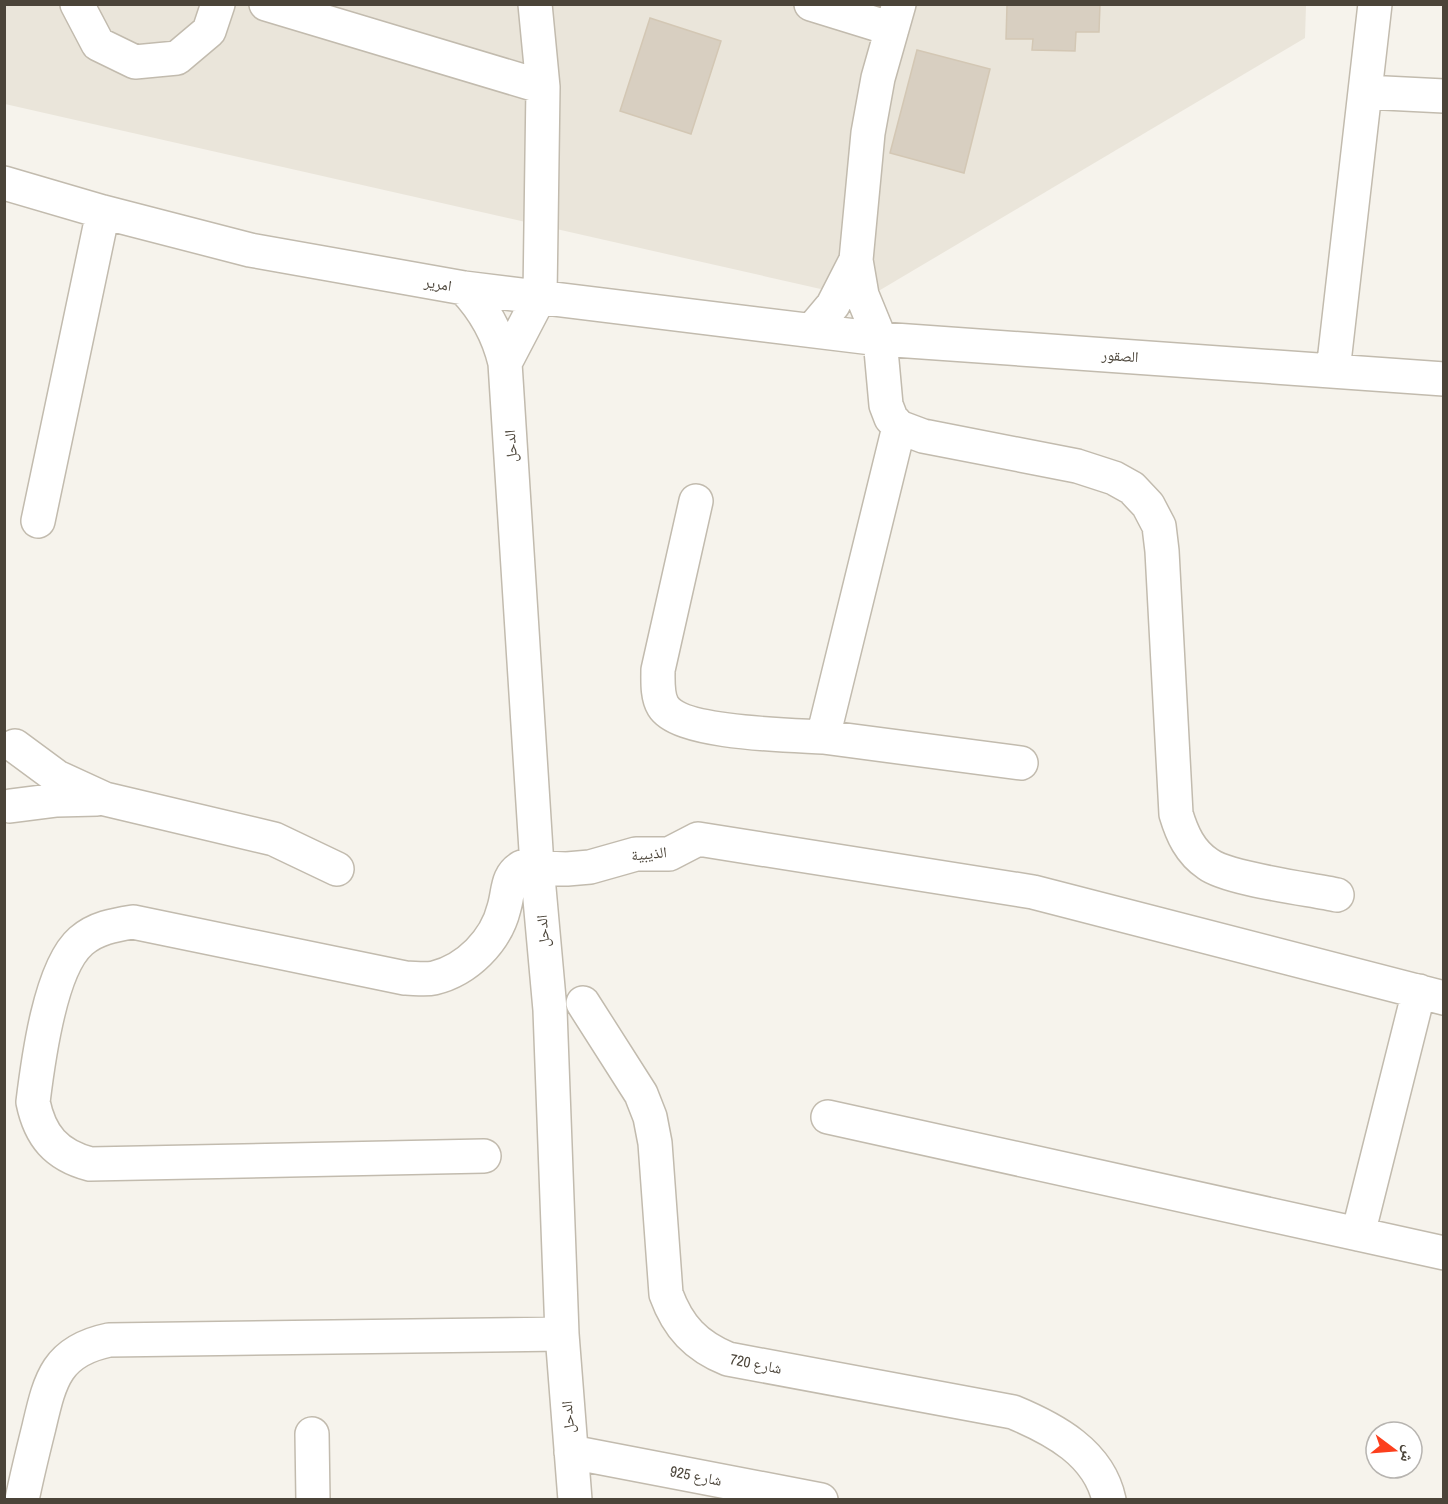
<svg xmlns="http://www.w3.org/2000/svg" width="1448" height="1504" viewBox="0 0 1448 1504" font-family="'Archivo Narrow','Noto Naskh Arabic',sans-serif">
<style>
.residential{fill:#eae5da}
.building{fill:#d8cfc1;stroke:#d3c7b4;stroke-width:1.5}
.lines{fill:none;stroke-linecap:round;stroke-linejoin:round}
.minor-casing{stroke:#c2bbae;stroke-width:36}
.minor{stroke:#fff;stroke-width:33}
.labels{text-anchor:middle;stroke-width:4.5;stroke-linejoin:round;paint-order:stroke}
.street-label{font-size:15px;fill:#4b4439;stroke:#fff}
</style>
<rect width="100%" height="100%" fill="#f6f3ec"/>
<!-- residential -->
<path class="residential" d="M5,5H1306L1305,38L865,299L5,104Z"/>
<!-- building -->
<path class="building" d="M997,4H1100L1099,32H1076L1075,51L1032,50L1033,39H1006L1007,5Z
M650,18L721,41L691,134L620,111Z
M917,50L990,69L964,173L890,153Z"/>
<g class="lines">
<defs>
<path id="minor" d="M77,4L98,44L135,62L177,58L209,31L218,4
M266,4L543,87
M811,4L892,29
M899,4L878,78L868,133L856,260L862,295L880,339L886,405L891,418L899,427L923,436L1077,466L1114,478L1132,488L1148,505L1159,526L1162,551L1176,814C1182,834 1190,852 1208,864C1228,879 1309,889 1337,895
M1365,92L1444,96
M4,183L103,212L250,250L464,288L880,339L1444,379
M464,288C485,310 498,333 505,363L537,866L550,1010L562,1334L575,1500
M812,330L833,305L856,260
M505,363L540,296L543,87L535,4
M1333,371L1375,4
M696,501L658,670C658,681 657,696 663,706C680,734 791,735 823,737L899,427
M38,521L103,212
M823,737L1021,763
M15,746L57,777L105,799L274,839L337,869
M10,806L57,800L97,799
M583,1003L641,1094L650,1117L655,1143L666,1294C678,1327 696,1346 728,1359L1013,1412C1054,1429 1099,1453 1109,1500
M828,1117L1444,1253
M484,1156L90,1164C56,1155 40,1136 33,1102C38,1061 50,968 81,941C96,928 114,925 133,922L405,978C414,978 425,980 434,978C467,970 496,941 504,908C509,892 506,876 522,867L567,869L590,867L636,854H669L698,839L1033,892L1444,998
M1358,1234L1419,991
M312,1434L313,1500
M571,1452L821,1500
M22,1500C27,1475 33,1451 39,1427C50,1380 56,1351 109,1340L562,1334"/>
</defs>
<!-- minor casing -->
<use href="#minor" class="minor-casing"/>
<!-- minor -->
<use href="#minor" class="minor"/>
</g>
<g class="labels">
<!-- street labels -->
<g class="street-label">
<text transform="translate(438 284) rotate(9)" y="5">امرير</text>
<text transform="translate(1120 356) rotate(4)" y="5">الصقور</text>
<text transform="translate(511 446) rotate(-94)" y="5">الدحل</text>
<text transform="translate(649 854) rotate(-6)" y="5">الذيبية</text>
<text transform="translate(543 931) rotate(-95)" y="5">الدحل</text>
<text transform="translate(756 1364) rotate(11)" y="5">شارع 720</text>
<text transform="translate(568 1417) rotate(-95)" y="5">الدحل</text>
<text transform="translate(696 1476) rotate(11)" y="5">شارع 925</text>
</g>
</g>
<!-- border -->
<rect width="1448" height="1504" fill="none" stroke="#4b4439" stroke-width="12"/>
<!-- north arrow -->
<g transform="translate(1394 1450) rotate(106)"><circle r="28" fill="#ffffff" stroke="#b7b4b0" stroke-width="1.5"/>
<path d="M0-4.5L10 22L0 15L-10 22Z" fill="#fc3f1d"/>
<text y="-9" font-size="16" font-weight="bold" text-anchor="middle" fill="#4b4439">ش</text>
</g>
</svg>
